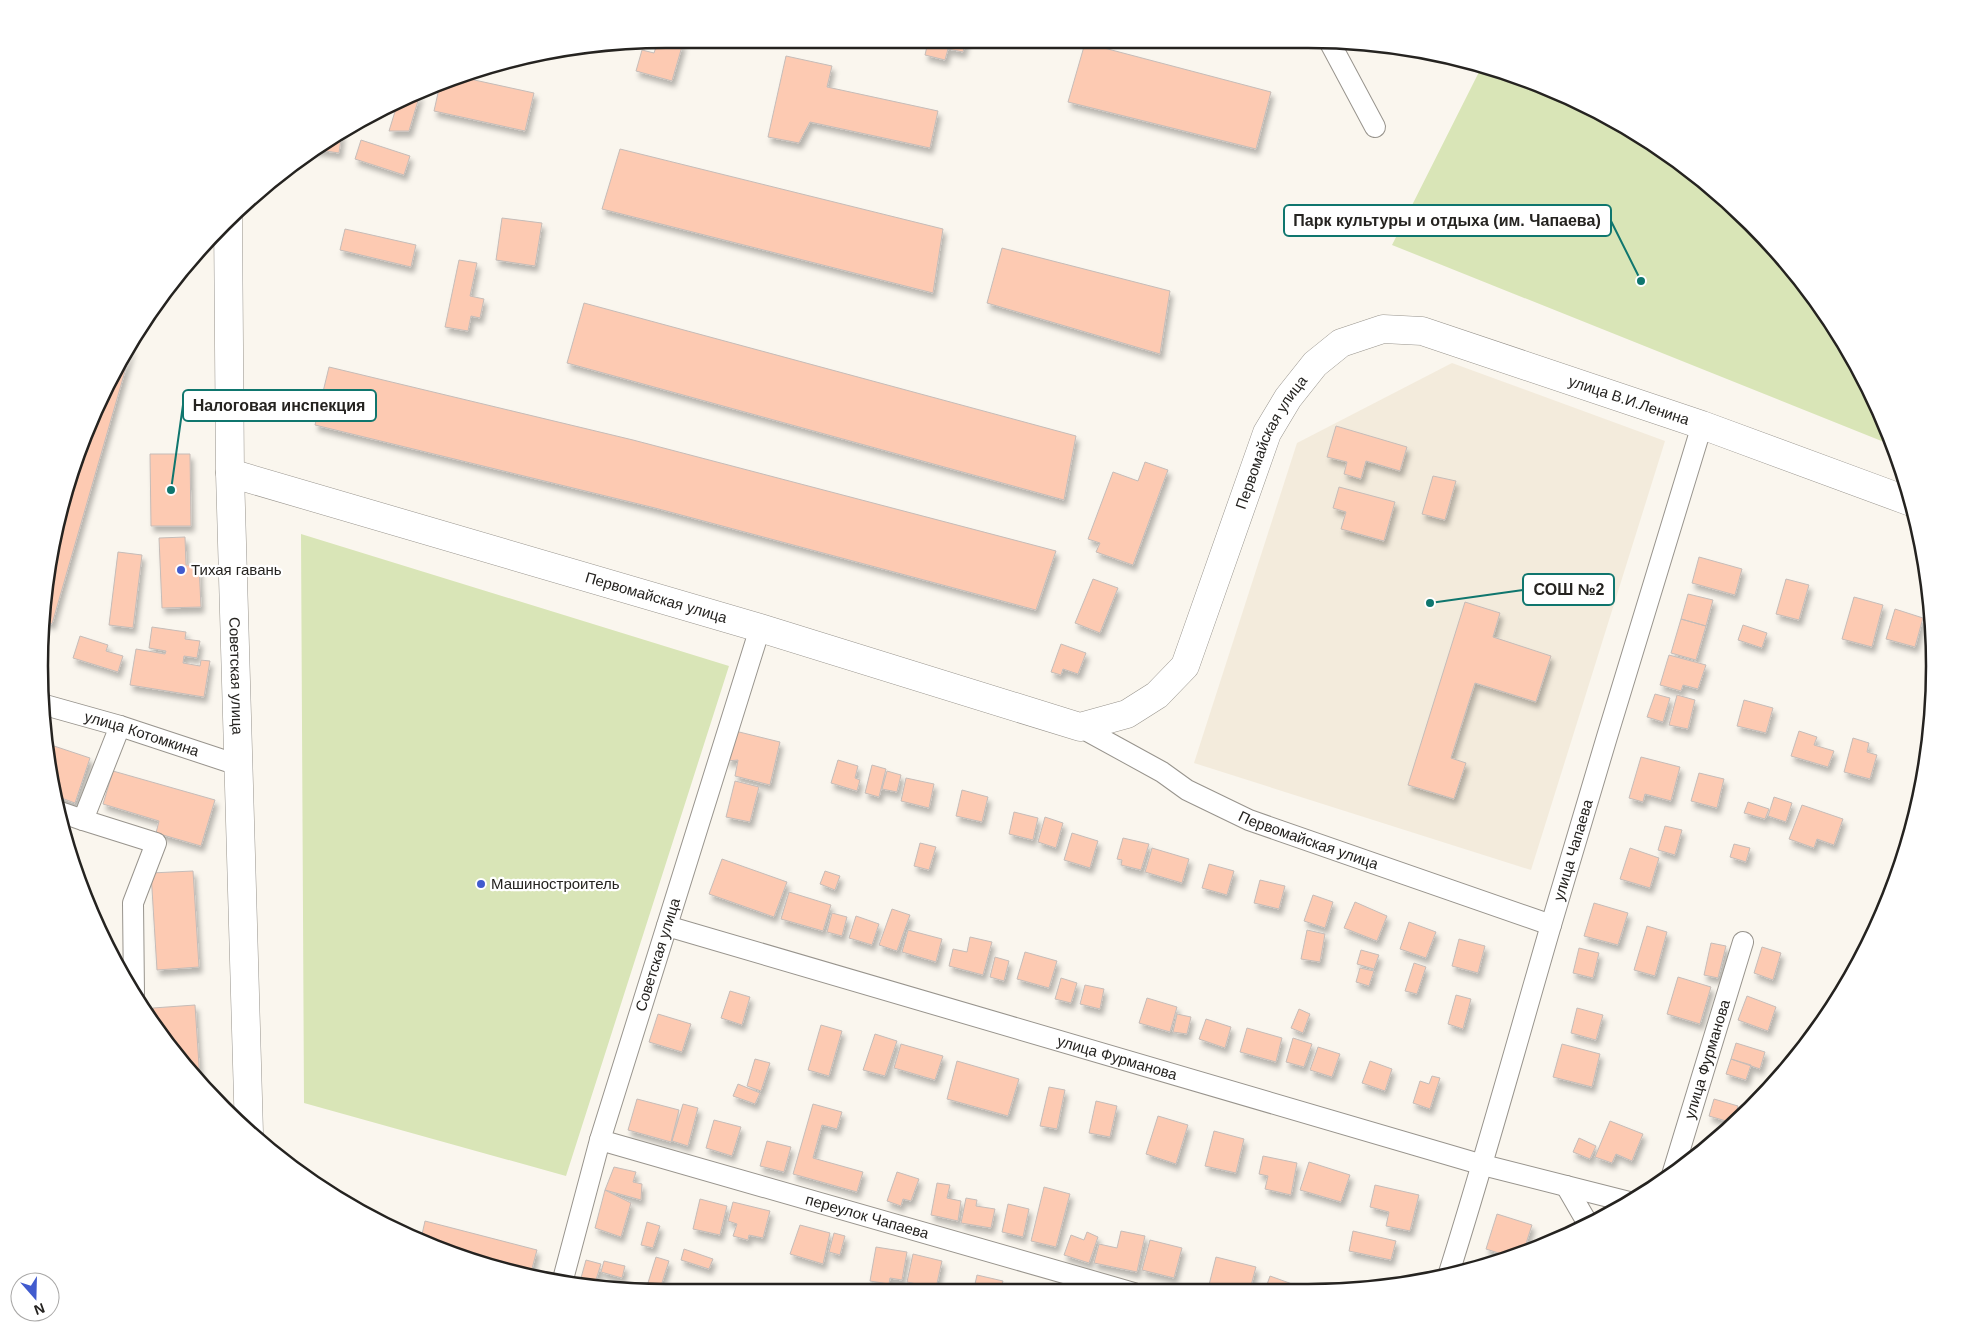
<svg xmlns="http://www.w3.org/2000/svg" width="1974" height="1332" viewBox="0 0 1974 1332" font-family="Arial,sans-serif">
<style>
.built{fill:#f3ebdc}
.green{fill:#d9e5b7}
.building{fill:#fdcab2;stroke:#c5bcb8;filter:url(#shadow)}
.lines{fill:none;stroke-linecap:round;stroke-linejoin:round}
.minor-casing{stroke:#98948d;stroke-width:22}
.secondary-casing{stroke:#98948d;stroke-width:29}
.minor{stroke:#fff;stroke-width:20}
.secondary{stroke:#fff;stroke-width:28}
.poi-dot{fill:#415bce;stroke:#fff;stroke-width:2}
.labels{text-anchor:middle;stroke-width:4.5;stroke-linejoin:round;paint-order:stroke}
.street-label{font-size:15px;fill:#252320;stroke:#fff}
.poi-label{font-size:15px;fill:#252320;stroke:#fff;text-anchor:start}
.rim{fill:none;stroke:#252320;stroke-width:2.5}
.leader{fill:none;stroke:#0f766e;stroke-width:2}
.callout-dot{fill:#0f766e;stroke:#fff;stroke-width:2}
.callout{fill:#fff;stroke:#0f766e;stroke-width:2}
.callout-label{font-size:16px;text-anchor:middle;font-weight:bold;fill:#252320}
</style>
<defs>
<filter id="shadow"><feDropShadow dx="3" dy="5.5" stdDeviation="2.5" flood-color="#0004"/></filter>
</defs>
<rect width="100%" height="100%" fill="#faf6ee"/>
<!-- built -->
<path class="built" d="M1452,363L1665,441L1531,870L1194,763L1297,443Z"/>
<!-- green -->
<path class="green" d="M1481,68L1586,104L1657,145L1751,222L1829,317L1887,426L1894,446L1392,245Z
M301,534L729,666L566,1176L304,1103Z"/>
<!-- building -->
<path class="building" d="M966,41L963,52L948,49L945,60L925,55L928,42Z
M683,43L672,81L636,71L642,50L654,53L657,44Z
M1085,43L1271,92L1256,149L1068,102Z
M786,56L832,66L827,87L938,111L930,148L810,122L799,143L768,137Z
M456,76L534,93L525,131L434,111L440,84Z
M420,94L409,131H389L397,105Z
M342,132L339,153L312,149L317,145Z
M361,140L410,156L404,175L355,159Z
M620,149L943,229L933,293L602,209Z
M502,218L542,223L535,266L496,260Z
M345,229L416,245L411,267L340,250Z
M1002,248L1170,291L1160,354L987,303Z
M459,260L477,263L470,296L484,299L480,318L471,316L468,331L445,327Z
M584,303L1076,436L1064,500L567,363Z
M132,347L52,624L41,620L51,543L86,426Z
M329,367L633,440L1056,551L1036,610L655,508L315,425Z
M1336,426L1407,447L1400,471L1366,461L1361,479L1344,474L1347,462L1327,457Z
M150,454H190L191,526H151Z
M1145,462L1168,470L1133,565L1096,552L1100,543L1088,539L1113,472L1138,481Z
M1433,476L1456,481L1445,520L1422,514Z
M1339,487L1395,502L1384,541L1341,529L1346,512L1333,508Z
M185,537L186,565H199L201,607L162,608L159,538Z
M118,552L142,555L133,628L109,625Z
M1699,557L1742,569L1735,595L1692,583Z
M1093,579L1118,588L1100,633L1075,623Z
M1786,579L1809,585L1799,620L1776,614Z
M1688,594L1713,600L1706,626L1681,619Z
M1854,597L1883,605L1872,647L1842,639Z
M1465,602L1500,613L1493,637L1551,656L1536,702L1475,683L1451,758L1466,763L1454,799L1408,785Z
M1895,609L1923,618L1915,647L1886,639Z
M1681,619L1706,626L1696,660L1671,653Z
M1743,625L1767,633L1762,648L1738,640Z
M152,627L186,632L185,639L200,641L197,658L184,656L183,663L200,666L201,660L210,661L204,697L130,685L136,649L165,654L166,651L149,648Z
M80,636L108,645L106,651L123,656L118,672L73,658Z
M1061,644L1086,653L1078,674L1063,669L1061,675L1051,672Z
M1669,655L1706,665L1698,689L1683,685L1681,691L1660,685Z
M1655,694L1670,698L1663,722L1647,717Z
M1677,695L1695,700L1688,729L1669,725Z
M1744,700L1773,708L1766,733L1737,726Z
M735,731L780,742L770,785L735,776L738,760L727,761Z
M1799,731L1817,737L1814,745L1834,751L1828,767L1791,756Z
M1853,738L1869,743L1867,752L1877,755L1870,779L1844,772Z
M48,744L90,758L75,803L53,795Z
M1641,757L1680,767L1671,801L1645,794L1643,802L1629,798Z
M838,760L858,766L855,778L860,780L857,791L831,783Z
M872,765L886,769L879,797L865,793Z
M113,771L215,800L201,846L156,833L159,821L103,804Z
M887,771L901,775L897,792L882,789Z
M1699,773L1724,779L1717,808L1691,801Z
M906,778L934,784L929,808L901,801Z
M735,781L759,787L750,822L726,817Z
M962,790L988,797L982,822L956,816Z
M1774,797L1792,803L1786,822L1768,816Z
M1748,802L1769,809L1765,819L1744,813Z
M1802,805L1843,819L1834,845L1817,839L1814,848L1789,839Z
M1014,812L1038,818L1033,840L1009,834Z
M1045,817L1063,823L1056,848L1038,842Z
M1665,826L1682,830L1675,855L1658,850Z
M1072,833L1098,841L1090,868L1064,860Z
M1123,838L1149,844L1141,870L1121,865L1122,860L1117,859Z
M920,843L936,847L929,870L914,866Z
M1734,844L1750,848L1746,862L1730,857Z
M1152,848L1189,859L1182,883L1145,872Z
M1630,848L1659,858L1650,888L1620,879Z
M722,859L787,882L774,917L709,894Z
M1209,864L1234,871L1227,895L1202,888Z
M193,871L199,967L157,970L151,873Z
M825,871L840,876L835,890L820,884Z
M1260,880L1285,886L1279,909L1254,903Z
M789,892L831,905L823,931L781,919Z
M1313,895L1333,902L1325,928L1304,921Z
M1355,902L1387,916L1377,941L1344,928Z
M1594,903L1628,913L1618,945L1584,936Z
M892,909L910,915L897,951L879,945Z
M832,913L847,917L842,936L827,932Z
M856,916L879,924L872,945L849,938Z
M1409,922L1436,932L1426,958L1400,949Z
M1647,926L1667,932L1655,976L1634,970Z
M908,930L942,939L936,962L902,952Z
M1307,930L1325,934L1320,962L1301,959Z
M970,937L992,942L983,975L949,966L953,949L967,952Z
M1459,939L1485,946L1478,973L1452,966Z
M1711,943L1726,946L1718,978L1704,975Z
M1762,947L1781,953L1773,980L1754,973Z
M1579,948L1599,953L1593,978L1573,973Z
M1361,950L1379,955L1374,969L1357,964Z
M1025,952L1057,961L1049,988L1017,979Z
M995,957L1009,961L1004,981L990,977Z
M1414,963L1426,967L1417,994L1405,991Z
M1360,968L1374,971L1369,986L1356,982Z
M1678,977L1711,987L1700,1024L1667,1014Z
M1061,978L1077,983L1071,1003L1055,999Z
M1085,985L1104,989L1100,1009L1080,1004Z
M730,991L750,997L742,1025L721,1018Z
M1456,995L1471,999L1463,1029L1448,1024Z
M1747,996L1776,1007L1768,1031L1738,1020Z
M1147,998L1177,1007L1170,1032L1139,1023Z
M195,1005L200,1080L154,1020L153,1008Z
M1577,1008L1603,1015L1596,1040L1571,1033Z
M1299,1009L1310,1014L1303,1033L1291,1028Z
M658,1014L691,1024L682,1052L649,1042Z
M1177,1014L1191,1017L1187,1034L1173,1032Z
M1206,1019L1231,1027L1225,1048L1199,1039Z
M821,1025L842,1031L829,1076L808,1070Z
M1247,1028L1282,1038L1276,1062L1240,1052Z
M875,1034L897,1041L885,1076L863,1070Z
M1293,1038L1312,1044L1304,1067L1286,1062Z
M1736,1043L1765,1052L1760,1069L1731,1059Z
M901,1044L943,1056L935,1080L894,1068Z
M1562,1044L1600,1054L1592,1087L1553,1077Z
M1318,1047L1340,1054L1332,1077L1310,1070Z
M755,1059L770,1063L761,1091L747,1086Z
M1731,1059L1751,1065L1746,1080L1726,1074Z
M957,1061L1019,1079L1008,1116L947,1099Z
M1370,1061L1392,1069L1385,1091L1362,1083Z
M1432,1076L1440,1078L1430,1109L1413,1103L1420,1081L1429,1084Z
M738,1084L760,1093L755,1104L733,1096Z
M1049,1087L1065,1090L1057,1129L1040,1126Z
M637,1099L679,1110L671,1142L628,1130Z
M1714,1099L1738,1106L1733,1123L1709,1116Z
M1096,1101L1117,1106L1110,1137L1089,1133Z
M683,1104L698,1108L688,1146L672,1141Z
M813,1104L842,1112L837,1129L822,1125L813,1158L863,1172L857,1192L793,1174Z
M1158,1116L1188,1125L1176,1164L1146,1154Z
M714,1120L741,1127L732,1156L706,1148Z
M1610,1121L1643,1134L1632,1161L1616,1154L1612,1163L1595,1157Z
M1214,1131L1244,1139L1236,1173L1205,1166Z
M1579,1138L1596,1146L1590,1159L1573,1152Z
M767,1141L791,1147L784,1172L760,1166Z
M1263,1156L1297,1163L1291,1195L1265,1189L1268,1176L1259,1174Z
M1309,1162L1350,1175L1341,1202L1300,1190Z
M614,1167L636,1172L633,1182L642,1184L641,1200L605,1190Z
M897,1172L919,1179L911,1201L903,1199L901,1206L887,1201Z
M937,1183L950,1185L947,1198L961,1201L958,1221L931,1215Z
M1375,1185L1419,1195L1410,1231L1386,1226L1389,1212L1370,1207Z
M1044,1187L1070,1194L1056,1247L1031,1241Z
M605,1190L631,1203L621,1237L595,1228Z
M966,1198L977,1200L976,1206L995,1209L991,1228L961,1223Z
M700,1199L727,1206L720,1235L693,1229Z
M733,1202L770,1211L763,1238L749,1235L748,1240L733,1236L737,1224L728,1221Z
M1008,1204L1029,1209L1023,1237L1002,1232Z
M1497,1214L1532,1225L1523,1253L1511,1257L1486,1249Z
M425,1221L537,1250L530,1276L421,1239Z
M647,1222L660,1226L653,1248L641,1245Z
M800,1225L830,1233L823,1264L790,1254Z
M1121,1231L1145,1236L1137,1272L1094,1263L1099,1244L1117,1248Z
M1353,1231L1396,1241L1391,1260L1349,1251Z
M1087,1232L1098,1237L1089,1263L1064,1255L1071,1235L1084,1240Z
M834,1233L845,1236L840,1255L829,1252Z
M1150,1240L1182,1248L1174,1278L1142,1270Z
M876,1247L907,1252L902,1280L890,1278L889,1284L870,1281Z
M684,1249L713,1259L709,1269L681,1260Z
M913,1254L942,1261L936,1288L907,1282Z
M656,1257L669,1261L660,1289L647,1286Z
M1216,1257L1256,1267L1249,1293H1226L1208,1289Z
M586,1260L601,1264L594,1286L579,1285Z
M604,1261L625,1266L622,1278L601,1272Z
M977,1275L1003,1281L1000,1293H973Z
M1270,1276L1306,1289L1304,1293H1264Z"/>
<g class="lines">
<defs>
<g id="minor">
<path d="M1329,41L1375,127"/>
<path id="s1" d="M45,705L120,726L238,765"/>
<path d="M120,726L83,820L156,843L133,903L134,994"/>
<path id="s2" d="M1080,727L1162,772L1187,790L1249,820L1551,925"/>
<path d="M57,811L83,820"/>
<path id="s3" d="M667,926L1483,1165L1629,1202"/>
<path id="s4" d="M600,1140L1134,1293"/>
<path id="s5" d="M1672,1175L1743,942"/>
<path d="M1566,1186L1588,1224"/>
<path id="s6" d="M1448,1276C1485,1159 1517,1042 1551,925C1600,758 1651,591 1702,425"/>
<path id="s7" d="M562,1283L600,1140L760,628"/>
</g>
<g id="secondary">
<path id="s8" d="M228,218L230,473L249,1133"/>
<path id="s9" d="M230,473L760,628L1080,727L1127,714L1157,695L1185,666L1267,433L1288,398L1315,364L1341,343L1383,329L1422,331L1702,425L1911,502"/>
</g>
</defs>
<!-- minor casing -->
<use href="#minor" class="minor-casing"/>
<!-- secondary casing -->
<use href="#secondary" class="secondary-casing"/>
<!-- minor -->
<use href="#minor" class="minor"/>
<!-- secondary -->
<use href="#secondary" class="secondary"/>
</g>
<!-- markers -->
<g class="poi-dot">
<circle cx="181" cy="570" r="5"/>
<circle cx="481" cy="884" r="5"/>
</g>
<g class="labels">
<!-- street labels -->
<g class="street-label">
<text dy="5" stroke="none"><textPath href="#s9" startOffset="1678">улица В.И.Ленина</textPath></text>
<text dy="5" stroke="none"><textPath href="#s9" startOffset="1252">Первомайская улица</textPath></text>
<text dy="5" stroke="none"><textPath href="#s9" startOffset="444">Первомайская улица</textPath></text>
<text dy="5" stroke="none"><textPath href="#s8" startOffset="458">Советская улица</textPath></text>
<text dy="5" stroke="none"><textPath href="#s1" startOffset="101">улица Котомкина</textPath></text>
<text dy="5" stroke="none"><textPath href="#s2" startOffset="256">Первомайская улица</textPath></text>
<text dy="5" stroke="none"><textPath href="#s6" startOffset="444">улица Чапаева</textPath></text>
<text dy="5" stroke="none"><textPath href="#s7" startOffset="342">Советская улица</textPath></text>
<text dy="5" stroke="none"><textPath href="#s3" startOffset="469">улица Фурманова</textPath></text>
<text dy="5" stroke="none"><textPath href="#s5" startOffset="121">улица Фурманова</textPath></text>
<text dy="5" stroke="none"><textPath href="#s4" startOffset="278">переулок Чапаева</textPath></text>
</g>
<!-- poi labels -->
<g class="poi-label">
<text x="191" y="575">Тихая гавань</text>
<text x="491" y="889">Машиностроитель</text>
</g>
</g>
<!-- crop -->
<path d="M0 0H1974V1332H0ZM666 48H1308A618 618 0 0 1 1926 666V666A618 618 0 0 1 1308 1284H666A618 618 0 0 1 48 666V666A618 618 0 0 1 666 48Z" fill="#fff" fill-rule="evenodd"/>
<path class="rim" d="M666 48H1308A618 618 0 0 1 1926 666V666A618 618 0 0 1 1308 1284H666A618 618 0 0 1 48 666V666A618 618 0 0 1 666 48Z"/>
<!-- callouts -->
<path class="leader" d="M1641 281L1611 221M171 490L183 405M1430 603L1523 590"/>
<g class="callout-dot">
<circle cx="1641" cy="281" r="5"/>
<circle cx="171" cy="490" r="5"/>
<circle cx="1430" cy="603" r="5"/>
</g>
<g class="callout">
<rect x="1284" y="205" width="327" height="31" rx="5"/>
<rect x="183" y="390" width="193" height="31" rx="5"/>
<rect x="1523" y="574" width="91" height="31" rx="5"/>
</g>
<g class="callout-label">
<text x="1447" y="226">Парк культуры и отдыха (им. Чапаева)</text>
<text x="279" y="411">Налоговая инспекция</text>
<text x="1569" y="595">СОШ №2</text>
</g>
<!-- north arrow -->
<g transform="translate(35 1297) rotate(160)"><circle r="24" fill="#ffffff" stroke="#a8a7a6"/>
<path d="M0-4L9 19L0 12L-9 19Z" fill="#415bce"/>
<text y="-8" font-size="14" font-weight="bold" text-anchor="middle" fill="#252320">N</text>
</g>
</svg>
